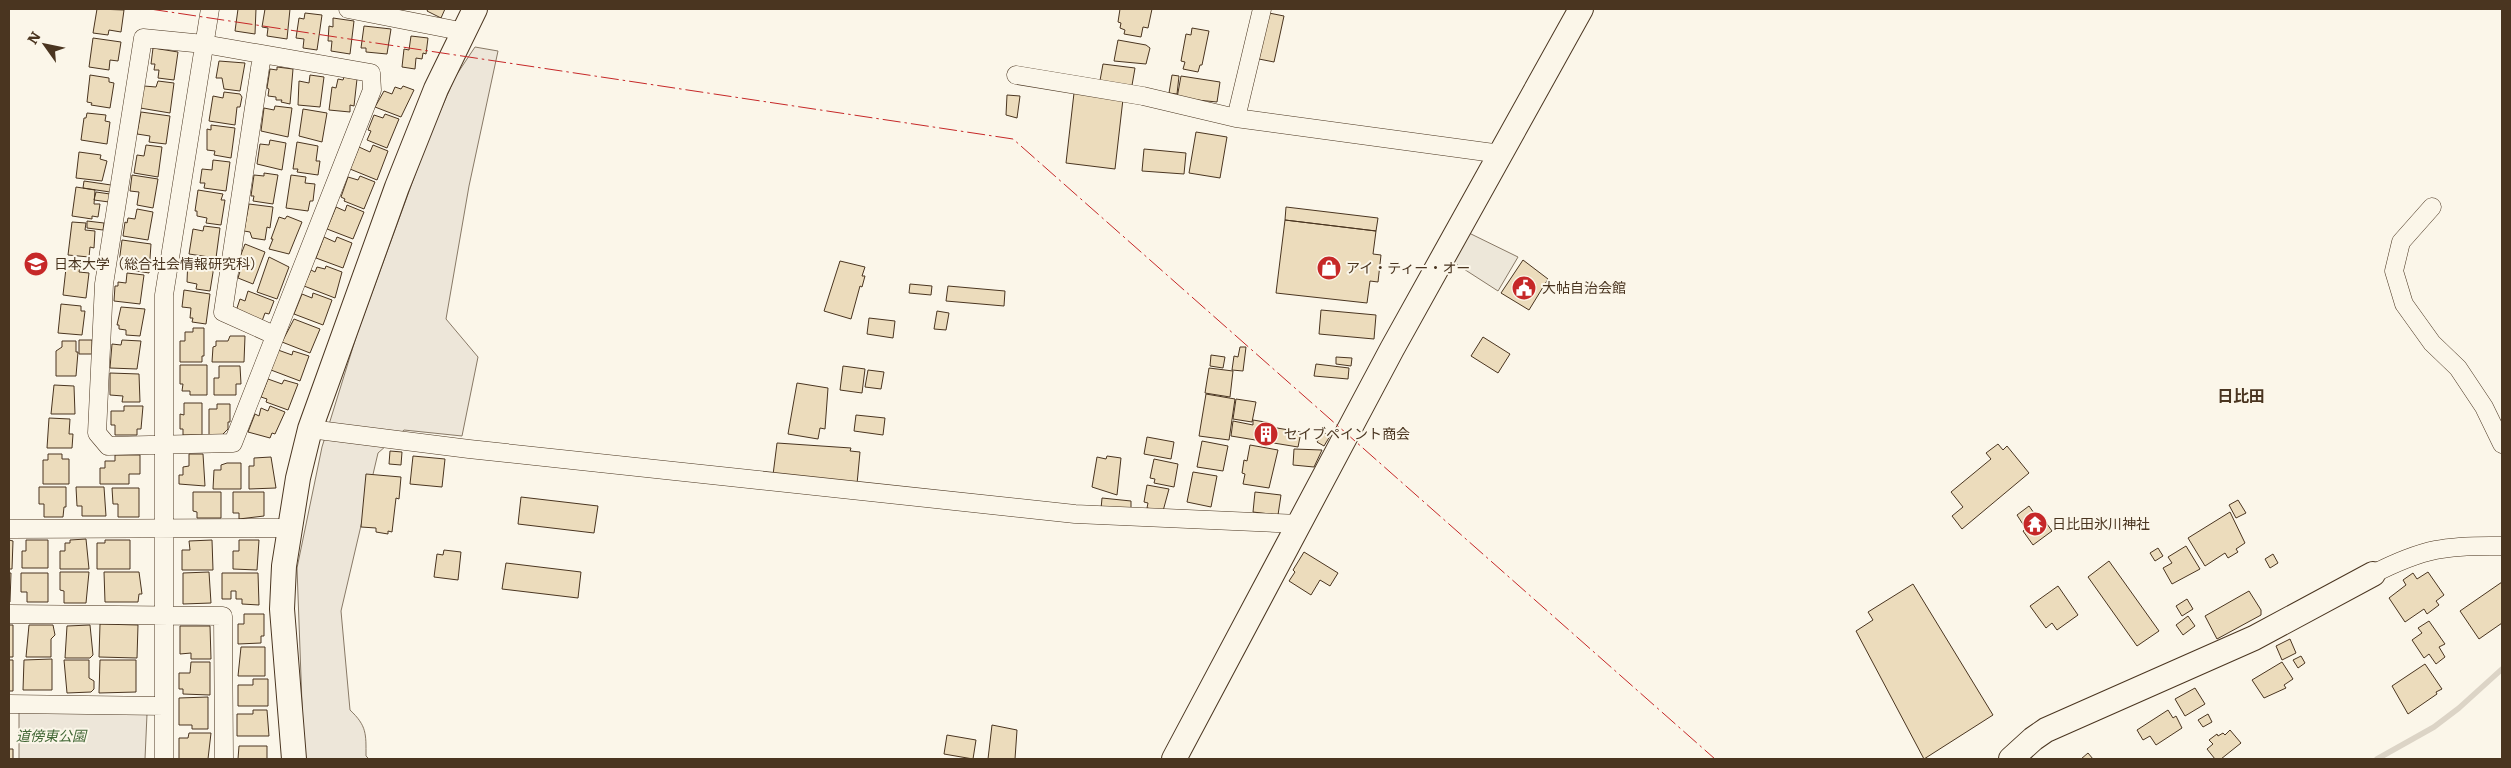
<svg xmlns="http://www.w3.org/2000/svg" width="2511" height="768" viewBox="0 0 2511 768" font-family="Literata,'Noto Sans JP',serif">
<style>
.green{fill:#ede6d9;stroke:#887966}
.parking{fill:#ede7d9;stroke:#887966}
.lines{fill:none;stroke-linecap:round;stroke-linejoin:round}
.stream{stroke:#dcd4c6;stroke-width:5.5}
.building{fill:#ecdcbc;stroke:#4a3520}
.street-casing{stroke:#4a3520;stroke-width:19}
.secondary-casing{stroke:#4a3520;stroke-width:26}
.street{stroke:#fbf6e9;stroke-width:18}
.secondary{stroke:#fbf6e9;stroke-width:24}
.power{stroke:#c62828;stroke-width:1;stroke-dasharray:18 4 2.5 4;stroke-linecap:butt}
.labels{text-anchor:middle;stroke-width:4;stroke-linejoin:round;paint-order:stroke}
.poi-label{font-size:14px;fill:#4a3520;stroke:#fbf6e9;text-anchor:start}
.park-label{font-size:14px;font-style:italic;fill:#436837;stroke:#fbf6e9}
.quarter-label{font-size:16px;font-weight:bold;fill:#4a3520;stroke:#fbf6e9}
</style>
<rect width="100%" height="100%" fill="#fbf6e9"/>
<!-- green -->
<path class="green" d="M475,47L498,51L469,186L446,319L478,357L462,436L404,430L378,453L341,611L350,710C367,726 366,734 366,756L369,759H304L297,568L322,447L357,334L427,142L455,77Z
M19,711L147,714L145,759H19Z"/>
<!-- parking -->
<path class="parking" d="M1469,233L1518,257L1498,291L1453,262Z"/>
<g class="lines">
<!-- stream -->
<path class="stream" d="M2377,759L2434,727L2459,708L2502,669"/>
</g>
<!-- building -->
<path class="building" d="M97,9L124,10L121,32L109,30L108,35L93,33Z
M238,9H256L255,34L235,31Z
M265,9H290L287,39L267,36L268,28L262,27Z
M428,9H445L441,18L427,11Z
M1120,9H1152L1148,28L1143,27L1141,37L1124,34L1125,30L1120,28L1121,23L1118,22Z
M305,13L322,15L317,50L303,48L304,39L296,38L299,18L304,19Z
M1269,13L1284,16L1274,62L1259,59Z
M333,18L354,21L350,54L331,51L332,41H328L329,26L333,27Z
M364,26L391,29L387,54L366,52V48H361Z
M1192,28L1209,31L1202,65H1200L1198,72L1183,69L1185,62L1181,61L1186,34L1191,35Z
M411,36L428,38L426,54L423,53L422,59L416,58L415,69L402,67L404,49L409,50Z
M93,38L121,42L118,61L110,60L109,70L89,67Z
M1118,40L1146,45L1150,48L1146,64L1114,61Z
M153,48L178,52L174,80L158,78L159,70H154L155,64H151Z
M219,61L245,63L240,91L224,89L222,78H216Z
M1103,64L1135,68L1131,91L1099,86Z
M277,67L293,69L290,104L281,102L282,100H276V97L268,96L269,89L267,88L270,69L277,70Z
M90,75L109,78V82L114,83L110,108L91,105L92,103L87,102Z
M310,75L324,77L320,107L298,105L299,81L309,83Z
M1172,75L1179,76L1177,94L1169,93Z
M1181,76L1220,82L1217,102L1177,98Z
M344,77L357,79L354,106L350,105V112L329,110L332,87L336,88L338,79L343,80Z
M158,81L174,83L170,113L140,108L144,86L156,87Z
M403,86L414,90L401,117L375,107L384,91L392,94L395,87L401,89Z
M224,92L240,94L242,97L240,107H237L235,125L209,121L213,96L223,98Z
M1074,93L1123,99L1115,169L1066,163Z
M1007,95L1020,96L1017,118L1006,115Z
M275,106L292,108L288,137L261,131L264,108L274,110Z
M303,109L327,113L322,142L299,136Z
M141,112L170,116L166,144L149,142L150,136L137,134Z
M87,113L106,115L105,121L110,122L107,144L81,140L84,118H86Z
M385,114L399,119L387,148L367,140L371,131L368,130L374,115L383,118Z
M211,125L235,128L231,158L214,155L215,151L207,150V129L211,130Z
M1196,132L1227,137L1220,178L1189,173Z
M270,140L286,143L282,170L257,164L260,144L269,145Z
M297,142L318,146L316,161H320L318,175L297,172L298,169H293Z
M146,145L162,147L158,177L134,173L137,155L144,156Z
M373,145L388,151L377,180L350,169L359,147L370,152Z
M1144,149L1186,153L1184,174L1142,171Z
M79,152L101,155L100,159L107,161L102,181L76,178Z
M213,160L230,162L226,191L204,188L205,183H200L202,169L212,170Z
M264,173L278,175L273,204L253,201L254,196H251L254,175L264,176Z
M132,175L158,179L153,208L137,205L139,192L130,191Z
M291,175L306,177L305,183L315,184L313,201H310L308,211L286,208Z
M360,176L375,182L364,209L344,201L345,199L341,197L348,177L358,180Z
M84,181L111,185L110,192L83,188Z
M76,187L95,190L94,204H100L98,217L92,216V219L72,216Z
M198,190L223,194L221,200H225L221,225L206,223L207,218L197,216V211H195Z
M96,192L110,194L109,202L94,200Z
M249,204L273,207L270,228L267,227L265,240L252,238L250,232L244,231Z
M347,205L364,212L353,239L327,229L336,207L345,211Z
M1286,207L1378,218L1376,231L1285,220Z
M137,209L153,212L148,240L123,236L125,222L127,223L128,218L135,219Z
M287,216L302,222L289,254L269,249L273,239H271L279,217L285,219Z
M1285,220L1376,231L1373,254L1381,255L1378,282L1370,281L1367,303L1276,293Z
M87,221L104,223L103,230L87,228Z
M72,222L86,223L85,230L95,231L94,248L90,247L89,257L68,255Z
M204,226L220,228L216,258L189,254L193,229L203,231Z
M324,237L335,242L337,237L352,243L343,268L316,258Z
M122,240L151,244L149,273L131,270V265L119,263Z
M245,244L265,252L253,284L238,278L241,268L239,267L242,258L240,257Z
M188,257L215,260L210,291L196,289L197,284L187,282Z
M269,257L289,267L277,299L257,292Z
M67,259L81,261L79,272L89,273L86,298L63,295Z
M1523,260L1548,279L1529,310L1501,293Z
M840,261L865,267L862,276H865L862,287L860,286L851,319L824,311Z
M326,266L342,272L335,298L304,286L311,270L315,272L317,267L325,269Z
M127,273L144,275L140,304L114,301L115,286H118V282L126,283Z
M910,284L932,286L931,295L909,293Z
M948,286L1005,291L1004,306L946,301Z
M184,290L210,294L206,324L192,322L193,318H190L191,308L182,307Z
M248,291L274,301L269,314L265,313L262,321L236,311L240,299L245,301Z
M313,293L332,300L323,325L294,314L302,294L312,298Z
M61,304L81,306V311H85L82,335L58,333Z
M121,307L145,309L140,336L126,335V330L119,329V325H117Z
M1321,310L1376,315L1374,339L1319,334Z
M937,311L949,313L946,330L934,329Z
M869,318L895,321L893,338L867,334Z
M294,319L320,329L310,353L282,342Z
M193,328H204V356H202V362H180V341H185V332H193Z
M230,336H245L244,362H212L213,347L216,346V341H228Z
M1483,337L1510,354L1498,373L1471,356Z
M79,340H92V354H79Z
M122,340L141,341L137,369L110,368L112,344L121,345Z
M62,341H76V352H78L76,376H56V351L62,347Z
M1240,347H1246L1243,371L1232,370L1234,356L1238,357Z
M278,350L292,355L293,351L309,356L300,381L271,370Z
M1211,355L1225,357L1223,368L1210,366Z
M1336,357L1352,358L1351,366L1336,364Z
M1316,364L1349,368L1348,379L1314,376Z
M180,365H207V395H190V391H182L183,384H180Z
M219,366H240L241,384H236V395H214V378H219Z
M843,366L865,369L862,393L840,390Z
M1209,368L1233,371L1230,397L1205,393Z
M868,370L884,372L881,389L865,387Z
M110,373L139,374L140,402H122L123,396L110,395Z
M268,379L282,384L284,380L298,384L288,410L266,402L267,399L261,397Z
M797,383L828,388L825,429L820,428L818,439L788,434Z
M54,385L74,386L75,414H51Z
M1206,394L1235,399L1229,440L1199,436Z
M1236,399L1256,402L1252,422L1233,419Z
M184,403H202V435H183V429H180V414L184,415Z
M217,404H230V422H228V429L221,436H209V409H217Z
M124,406H143L141,429H137V435H115V425H111V411H124Z
M270,406L285,412L275,434L272,433L270,438L248,432L255,414L259,416L261,408L268,411Z
M856,415L885,418L883,435L854,431Z
M49,418L70,419L69,434H73L72,448H47Z
M1253,420L1271,423V427L1301,432L1298,447L1231,436L1233,421L1253,425Z
M1323,432L1330,436L1324,446L1317,442Z
M1147,437L1174,442L1171,459L1144,454Z
M1202,441L1228,446L1223,471L1197,467Z
M777,443L851,448L850,451L860,452L857,484L773,475Z
M1998,444L2003,450L2007,446L2029,473L1962,529L1952,516L1963,507L1951,492L1991,459L1986,453Z
M1250,445L1278,450L1269,488L1243,484L1245,474L1242,473L1244,460L1247,461Z
M1294,449L1322,450L1314,467L1293,465Z
M390,451L402,452L401,465L389,464Z
M48,454H62V459H69V484H43V460H48Z
M189,454H203L205,486L179,484V475H183V467L189,466Z
M115,455H140V474H129V484H100V468H105V461H115Z
M413,456L445,459L442,487L410,484Z
M1107,456L1121,458L1117,495L1092,487L1097,457L1106,459Z
M271,457L276,488L249,489V466H254V458Z
M1154,459L1178,464L1174,487L1154,483L1155,479L1150,478Z
M227,463H241V489H213L214,470H221V465Z
M1193,472L1217,476L1211,507L1187,502Z
M366,474L401,477L399,499L396,498L392,532L388,531V534L376,532V528L361,527Z
M1147,485L1169,489L1163,511L1147,508L1148,503L1144,502Z
M39,487H66V507H64L63,517H44V504H39Z
M76,487H104L106,516H82V506H77Z
M112,488H139V517H118V504H113Z
M193,492H221V518H197V512L193,511Z
M233,492H264V516L239,519V513H233Z
M1255,492L1281,495L1278,515L1253,512Z
M521,497L598,506L594,533L518,524Z
M1102,498L1131,501V511L1101,509Z
M2238,500L2246,513L2236,518L2229,505Z
M2029,506L2039,520L2042,517L2052,531L2033,545L2023,531L2026,529L2017,515Z
M2230,512L2245,543L2236,549L2238,552L2228,558L2225,553L2205,566L2188,538Z
M86,539L89,569H60V551H65V543H70V540Z
M9,540L13,541L12,569H9Z
M26,540H48V568H22V551H26Z
M105,540H130V569H97V543H105Z
M212,540L213,570H182V550H190L189,541Z
M239,540H259L257,570L233,569V551H239Z
M2186,546L2200,569L2172,584L2163,568L2172,563L2168,557Z
M2158,548L2163,556L2155,561L2150,553Z
M444,550L461,552L458,580L434,577L437,554L443,555Z
M1304,552L1338,573L1330,586L1320,580L1311,595L1289,581L1295,572L1293,570Z
M2273,554L2278,563L2270,568L2265,559Z
M2109,561L2159,631L2137,646L2088,577Z
M506,563L581,572L578,598L502,589Z
M60,572H89L86,603H64V591L60,590Z
M104,572H139L142,594H139L138,602H105Z
M209,572L211,603L183,604V573Z
M2428,572L2444,595L2436,601L2439,605L2427,614L2424,609L2405,622L2389,598L2406,585L2403,580L2413,573L2417,579Z
M9,573H11L10,602H9Z
M21,573H48V602H27V592H21Z
M222,573H258L259,605L242,604V599H236V591H231V599H222Z
M2502,582V623L2479,639L2460,611Z
M1913,584L1993,715L1924,759L1856,631L1873,620L1868,612Z
M2058,586L2078,615L2057,630L2052,623L2046,628L2030,606Z
M2249,591L2261,610V615L2217,639L2205,616Z
M2187,599L2193,609L2182,616L2176,606Z
M244,614H264V636H261V643L238,644V624H244Z
M2188,616L2195,626L2183,635L2176,625Z
M2429,621L2445,644L2439,647L2445,657L2436,664L2429,654L2424,658L2412,640L2422,633L2418,628Z
M100,624L138,625L137,658L99,657Z
M9,625H13V657H9Z
M29,625H53L55,635L51,639V657H26Z
M90,625L93,655L90,658H65L67,626Z
M180,626H210L211,659H191V653L180,654Z
M2290,639L2296,653L2282,660L2276,646Z
M241,647H265V676H238Z
M2301,656L2305,663L2298,668L2293,660Z
M52,659V690H23L24,660Z
M9,660H13V691H9Z
M64,660H89V678L94,681V689L91,692L67,693Z
M100,660H136V692L99,693Z
M191,662H210V695L183,694V689H179V673H190Z
M2282,662L2293,679L2284,685L2286,688L2264,698L2252,680Z
M2425,664L2442,689L2436,692L2437,694L2408,714L2392,686Z
M253,679H268V706H238V685H253Z
M2195,688L2205,704L2185,716L2175,699Z
M208,697V729H192V725H179V698Z
M253,710H267L269,736H237V714H253Z
M2168,710L2173,718L2176,716L2182,728L2156,745L2150,736L2143,740L2137,730Z
M2208,714L2212,722L2203,727L2198,720Z
M992,725L1017,730L1015,759H988Z
M2230,730L2241,743L2221,759H2215L2207,749L2213,744L2209,740L2217,734L2218,736L2223,733L2225,735Z
M189,733H211L208,759H179V738H188Z
M947,735L976,740L973,759L944,754Z
M239,746H267V759H238Z
M9,749H13V759H9Z
M2088,753L2093,759H2081Z"/>
<g class="lines">
<defs>
<path id="street" d="M348,9L465,32
M143,38L204,44L371,73L372,90L233,443L108,446L97,433L104,284Z
M262,55L223,312L274,335
M1016,75L1143,96L1236,118L1501,154
M1236,118L1262,9
M2432,207L2401,242L2394,271L2404,304L2432,343L2458,368L2484,407L2502,444
M310,429L469,449L1075,514L1300,524
M9,529L289,528
M2373,574C2424,548 2447,545 2502,546
M9,614L223,616L224,759
M9,704L164,706
M164,759V295L210,9"/>
<path id="secondary" d="M294,759L282,609L284,566L298,478L310,429L397,187L436,89L475,9
M1174,759L1392,349L1581,9
M2011,759L2033,739L2046,730L2254,638L2373,574"/>
</defs>
<!-- street casing -->
<use href="#street" class="street-casing"/>
<!-- secondary casing -->
<use href="#secondary" class="secondary-casing"/>
<!-- street -->
<use href="#street" class="street"/>
<!-- secondary -->
<use href="#secondary" class="secondary"/>
<!-- power -->
<path class="power" d="M150,9L1013,139L1715,759"/>
</g>
<!-- icons -->
<defs>
<symbol id="university-disc" viewBox="-11 -11 22 22"><circle r="9.5" fill="#c62828" stroke="#fbf6e9"/><path d="M0-5L7-2L0 1L-7-2ZM-4 1L0 2.5L4 1V4Q0 6-4 4Z" fill="#fff"/></symbol>
<symbol id="shop-disc" viewBox="-11 -11 22 22"><circle r="9.5" fill="#c62828" stroke="#fbf6e9"/><path d="M-5-2.5h2.3a2.7 3.5 0 0 1 5.4 0H5L5.5 6h-11ZM-1.5-2.5h3a1.5 2.3 0 0 0-3 0Z" fill="#fff"/></symbol>
<symbol id="civic-disc" viewBox="-11 -11 22 22"><circle r="9.5" fill="#c62828" stroke="#fbf6e9"/><path d="M-.6-6.5H3V-4.5H.6V-3L4-1V1h2V6H-6V1h2V-1L-.6-3ZM-1.2 2.5V6h2.4V2.5Z" fill="#fff"/></symbol>
<symbol id="building-disc" viewBox="-11 -11 22 22"><circle r="9.5" fill="#c62828" stroke="#fbf6e9"/><path d="M-4-6H4V6H1V3H-1V6H-4ZM-2.5-4.3h1.7v1.8h-1.7ZM.8-4.3h1.7v1.8H.8ZM-2.5-1h1.7V.8h-1.7ZM.8-1h1.7V.8H.8Z" fill="#fff"/></symbol>
<symbol id="temple-disc" viewBox="-11 -11 22 22"><circle r="9.5" fill="#c62828" stroke="#fbf6e9"/><path d="M0-6L5-2H3V0L6.5 2.5H4V6H1.5V3h-3V6H-4V2.5H-6.5L-3 0V-2H-5Z" fill="#fff"/></symbol>
</defs>
<g fill-rule="evenodd">
<use href="#university-disc" x="22" y="250" width="28" height="28"/>
<use href="#shop-disc" x="1315" y="254" width="28" height="28"/>
<use href="#civic-disc" x="1510" y="274" width="28" height="28"/>
<use href="#building-disc" x="1252" y="420" width="28" height="28"/>
<use href="#temple-disc" x="2021" y="510" width="28" height="28"/>
</g>
<g class="labels">
<!-- poi labels -->
<g class="poi-label">
<text x="54" y="269">日本大学（総合社会情報研究科）</text>
<text x="1346" y="273">アイ・ティー・オー</text>
<text x="1542" y="293">大帖自治会館</text>
<text x="1284" y="439">セイブペイント商会</text>
<text x="2052" y="529">日比田氷川神社</text>
</g>
<!-- park labels -->
<g class="park-label">
<text x="51" y="741">道傍東公園</text>
</g>
<!-- quarter labels -->
<g class="quarter-label">
<text x="2241" y="402">日比田</text>
</g>
</g>
<!-- border -->
<rect width="2511" height="768" fill="none" stroke="#4a3520" stroke-width="20"/>
<!-- north arrow -->
<g transform="translate(45 45) rotate(303)" stroke="#fbf6e9" stroke-width="4" paint-order="stroke">
<path d="M0-4L9 19L0 12L-9 19Z" fill="#4a3520"/>
<text y="-8" font-size="14" font-weight="bold" text-anchor="middle" fill="#4a3520">N</text>
</g>
</svg>
